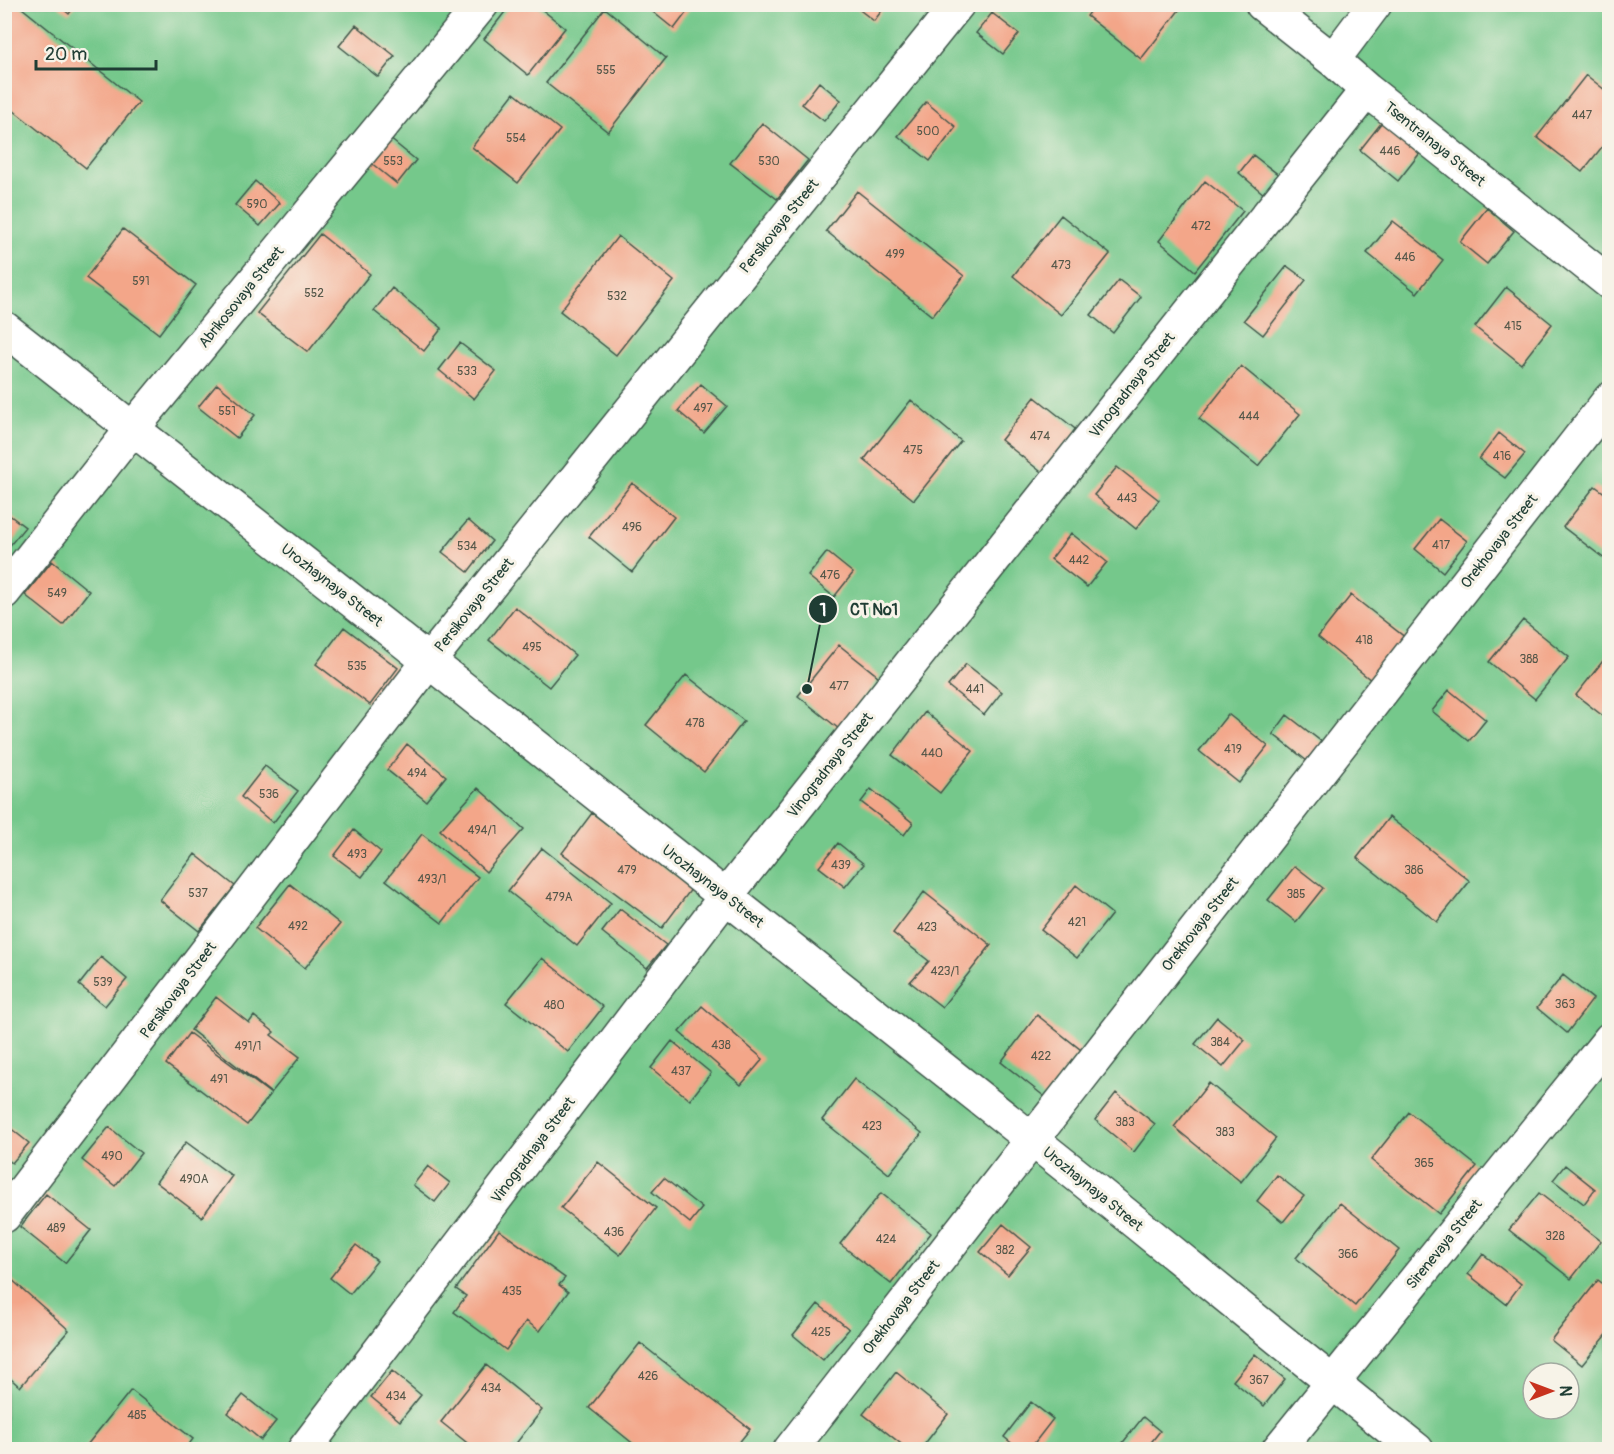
<svg xmlns="http://www.w3.org/2000/svg" width="1614" height="1454" viewBox="0 0 1614 1454" font-family="Pangolin,sans-serif">
<style>
.green{fill:#75c88b;stroke:#4a8260;stroke-width:1.5;fill-rule:evenodd}
.building{fill:#f3a689}
.lines{fill:none;stroke-linecap:round;stroke-linejoin:round}
.minor-casing{stroke:#3e5549;stroke-width:36}
.minor{stroke:#fff;stroke-width:33}
.labels{text-anchor:middle;stroke-width:6;stroke-linejoin:round;paint-order:stroke}
.number-label{font-size:12px;fill:#545749}
.street-label{font-size:15px;fill:#1f3d34;stroke:#f7f3e8}
.leader{fill:none;stroke:#1f3d34;stroke-width:2}
.callout-dot{fill:#1f3d34;stroke:#f7f3e8;stroke-width:2}
.mark-label{font-size:18px;text-anchor:middle;font-weight:bold;fill:#fff}
.callout-label{font-size:16px;text-anchor:middle;font-weight:bold;fill:#1f3d34;stroke:#f7f3e8;stroke-width:6;stroke-linejoin:round;paint-order:stroke}
</style>
<rect width="100%" height="100%" fill="#f7f3e8"/>
<filter id="ink" filterUnits="userSpaceOnUse"><feTurbulence type="fractalNoise" baseFrequency=".0167" numOctaves="2"/><feDisplacementMap in="SourceGraphic" scale="12" xChannelSelector="R" yChannelSelector="G"/><feConvolveMatrix kernelMatrix="1 2 1 2 8 2 1 2 1" color-interpolation-filters="sRGB"/></filter>
<filter id="wash" filterUnits="userSpaceOnUse"><feTurbulence type="fractalNoise" baseFrequency=".008" numOctaves="4" result="noise"/><feDisplacementMap in="SourceGraphic" scale="24" xChannelSelector="R" yChannelSelector="G"/><feGaussianBlur stdDeviation="1.35" result="paint"/><feColorMatrix in="noise" values="0 0 0 0 0 0 0 0 0 0 0 0 0 0 0 0 0 1.4 0 .05"/><feComposite in="paint" operator="in"/></filter>
<g filter="url(#wash)">
<rect width="100%" height="100%" fill="#efdfc0"/>
<!-- green -->
<path class="green" d="M5,5H1609V1449L5,1450ZM1533,1373H1569V1409H1533Z"/>
<g id="blocks">
<!-- building -->
<path class="building" d="M4,4H17L139,102L86,168L4,103Z
M57,4H76L69,14Z
M511,4H535L565,28L528,75L484,39Z
M643,4H693L674,29Z
M852,4H887L874,21Z
M1096,4H1184L1141,59L1087,16Z
M605,8L666,58L608,132L546,83Z
M992,13L1019,34L1003,54L976,33Z
M356,25L395,56L378,77L339,46Z
M1586,75L1610,94V137L1582,172L1537,137Z
M819,82L841,100L824,121L802,104Z
M514,93L560,130L518,183L472,147Z
M926,102L956,127L930,161L898,136Z
M1382,122L1420,153L1398,181L1360,150Z
M762,123L808,160L777,199L730,163Z
M389,138L416,160L397,184L370,162Z
M1253,155L1280,176L1265,195L1239,173Z
M255,181L280,203L260,226L235,205Z
M1205,181L1243,211L1195,271L1159,241Z
M857,191L964,276L932,316L826,231Z
M1487,208L1514,231L1487,264L1460,242Z
M1061,215L1110,254L1061,315L1013,276Z
M1393,221L1443,260L1417,293L1367,253Z
M123,229L196,285L159,334L86,278Z
M320,234L370,274L308,352L257,313Z
M618,236L674,281L616,355L560,311Z
M1287,266L1306,280L1263,335L1244,320Z
M1119,280L1141,297L1113,333L1091,315Z
M1506,287L1552,324L1521,364L1475,327Z
M392,288L442,328L424,351L374,311Z
M460,343L496,371L474,399L439,370Z
M1241,366L1300,414L1258,466L1199,419Z
M217,384L255,415L237,438L198,407Z
M701,384L727,406L704,433L678,411Z
M1035,397L1079,432L1045,475L1001,440Z
M911,400L961,441L914,500L864,460Z
M1499,433L1525,454L1505,478L1479,459Z
M1117,467L1159,500L1136,529L1094,495Z
M632,483L674,517L632,572L589,537Z
M1595,486L1610,497V563L1563,527Z
M4,511L25,527L7,549L4,548Z
M1439,519L1467,541L1443,572L1415,549Z
M468,520L492,541L468,572L442,552Z
M1071,533L1107,562L1087,587L1051,559Z
M827,552L853,573L834,597L808,576Z
M52,561L89,591L63,625L25,595Z
M1351,595L1411,642L1377,685L1318,637Z
M515,607L575,655L549,687L489,640Z
M1523,620L1569,657L1535,699L1489,662Z
M344,627L398,668L370,705L316,664Z
M839,645L879,677L839,729L798,696Z
M1610,652V707L1603,716L1576,695Z
M966,664L1002,692L984,715L948,686Z
M686,675L744,721L704,772L646,725Z
M1449,690L1486,720L1469,741L1432,711Z
M925,712L973,751L940,793L892,755Z
M1228,714L1268,746L1239,783L1199,751Z
M1287,715L1327,746L1312,765L1273,734Z
M407,744L446,776L426,801L387,770Z
M265,766L298,791L273,823L241,797Z
M478,788L524,829L486,872L440,830Z
M871,789L913,823L904,835L861,802Z
M592,813L692,888L662,928L562,853Z
M1389,817L1470,881L1437,922L1357,858Z
M354,830L381,852L362,877L334,856Z
M422,834L478,877L442,923L386,880Z
M838,843L864,864L845,887L819,867Z
M542,848L611,903L577,946L508,891Z
M195,854L235,886L199,931L160,900Z
M1295,866L1323,888L1296,922L1268,900Z
M290,884L340,924L305,968L255,928Z
M1076,885L1112,914L1077,958L1041,930Z
M924,892L991,945L942,1007L910,982L929,961L893,933Z
M620,909L666,945L647,968L602,932Z
M101,957L127,979L105,1006L79,985Z
M542,958L603,1007L568,1052L506,1003Z
M1563,975L1593,999L1567,1033L1537,1008Z
M216,997L249,1023L254,1016L274,1032L271,1035L300,1057L271,1093L191,1030Z
M702,1006L763,1059L741,1085L679,1032Z
M1037,1015L1081,1050L1045,1097L1001,1062Z
M1217,1017L1245,1040L1223,1067L1195,1044Z
M189,1033L271,1094L247,1125L166,1064Z
M672,1041L711,1073L690,1100L651,1068Z
M854,1079L922,1133L889,1174L822,1120Z
M1209,1083L1276,1138L1241,1182L1174,1127Z
M1116,1093L1155,1124L1134,1152L1095,1120Z
M1409,1112L1477,1166L1439,1214L1371,1160Z
M4,1123L29,1143L12,1163L4,1157Z
M109,1127L141,1153L115,1186L82,1160Z
M186,1142L232,1176L202,1217L156,1182Z
M598,1162L656,1208L620,1255L561,1208Z
M1565,1165L1595,1189L1584,1204L1553,1180Z
M428,1166L450,1183L435,1202L413,1185Z
M1277,1175L1304,1196L1283,1222L1257,1201Z
M664,1178L702,1208L690,1223L652,1192Z
M881,1193L931,1233L891,1284L840,1244Z
M1539,1193L1601,1241L1571,1279L1509,1230Z
M46,1194L91,1230L65,1263L20,1227Z
M1340,1203L1399,1250L1355,1306L1296,1258Z
M1003,1224L1031,1247L1008,1275L980,1252Z
M499,1230L565,1278L559,1285L568,1292L540,1331L526,1321L506,1350L454,1312L466,1296L456,1289Z
M356,1245L377,1261L350,1294L330,1278Z
M1483,1254L1521,1284L1506,1304L1468,1274Z
M10,1278L69,1330L20,1387L4,1373V1285Z
M1598,1280L1610,1289V1331L1582,1365L1551,1340Z
M818,1304L849,1329L823,1360L793,1335Z
M640,1343L750,1429L733,1450H641L589,1408Z
M1255,1354L1285,1379L1264,1406L1233,1381Z
M486,1365L542,1410L511,1450H476L441,1422Z
M392,1371L421,1395L400,1421L371,1397Z
M896,1372L948,1414L920,1450H909L863,1414Z
M131,1390L193,1439L185,1450H93L87,1445Z
M243,1395L276,1421L261,1440L228,1413Z
M1031,1402L1053,1419L1029,1450H1020L1004,1437Z
M1143,1417L1160,1431L1145,1450H1117Z"/>
</g>
</g>
<g filter="url(#ink)">
<use href="#blocks" fill-opacity="0" stroke="#3e5549" stroke-width="1.5"/>
<g class="lines">
<defs>
<path id="minor" d="M1262,4L1333,60L1367,90L1610,283
M1333,60L1375,4
M4,328C347,596 689,865 1029,1137C1159,1240 1287,1347 1417,1450
M4,592L133,428L482,4
M4,1216L429,661L958,4
M304,1450L726,896L1367,90
M790,1450L1610,399
M1278,1450L1610,1039"/>
</defs>
<!-- minor casing -->
<use href="#minor" class="minor-casing"/>
<!-- minor -->
<use href="#minor" class="minor"/>
</g>
</g>
<g class="labels">
<!-- number labels -->
<g class="number-label">
<text x="606" y="74">555</text>
<text x="1582" y="119">447</text>
<text x="928" y="135">500</text>
<text x="516" y="142">554</text>
<text x="1390" y="155">446</text>
<text x="393" y="165">553</text>
<text x="769" y="165">530</text>
<text x="257" y="208">590</text>
<text x="1201" y="230">472</text>
<text x="895" y="258">499</text>
<text x="1405" y="261">446</text>
<text x="1061" y="269">473</text>
<text x="141" y="285">591</text>
<text x="314" y="297">552</text>
<text x="617" y="300">532</text>
<text x="1513" y="330">415</text>
<text x="467" y="375">533</text>
<text x="703" y="412">497</text>
<text x="227" y="415">551</text>
<text x="1249" y="420">444</text>
<text x="1040" y="440">474</text>
<text x="913" y="454">475</text>
<text x="1502" y="460">416</text>
<text x="1127" y="502">443</text>
<text x="632" y="531">496</text>
<text x="1441" y="549">417</text>
<text x="467" y="550">534</text>
<text x="1079" y="564">442</text>
<text x="830" y="579">476</text>
<text x="57" y="597">549</text>
<text x="1364" y="644">418</text>
<text x="532" y="651">495</text>
<text x="1529" y="663">388</text>
<text x="357" y="670">535</text>
<text x="839" y="690">477</text>
<text x="975" y="693">441</text>
<text x="695" y="727">478</text>
<text x="1233" y="753">419</text>
<text x="932" y="757">440</text>
<text x="417" y="777">494</text>
<text x="269" y="798">536</text>
<text x="482" y="834">494/1</text>
<text x="357" y="858">493</text>
<text x="841" y="869">439</text>
<text x="627" y="874">479</text>
<text x="1414" y="874">386</text>
<text x="432" y="883">493/1</text>
<text x="198" y="897">537</text>
<text x="1296" y="898">385</text>
<text x="559" y="901">479А</text>
<text x="1077" y="926">421</text>
<text x="298" y="930">492</text>
<text x="927" y="931">423</text>
<text x="945" y="975">423/1</text>
<text x="103" y="986">539</text>
<text x="1565" y="1008">363</text>
<text x="554" y="1009">480</text>
<text x="1220" y="1046">384</text>
<text x="721" y="1049">438</text>
<text x="248" y="1050">491/1</text>
<text x="1041" y="1060">422</text>
<text x="681" y="1075">437</text>
<text x="219" y="1083">491</text>
<text x="1125" y="1126">383</text>
<text x="872" y="1130">423</text>
<text x="1225" y="1136">383</text>
<text x="112" y="1160">490</text>
<text x="1424" y="1167">365</text>
<text x="194" y="1183">490А</text>
<text x="56" y="1232">489</text>
<text x="614" y="1236">436</text>
<text x="1555" y="1240">328</text>
<text x="886" y="1243">424</text>
<text x="1005" y="1254">382</text>
<text x="1348" y="1258">366</text>
<text x="512" y="1295">435</text>
<text x="821" y="1336">425</text>
<text x="648" y="1380">426</text>
<text x="1259" y="1384">367</text>
<text x="491" y="1392">434</text>
<text x="396" y="1400">434</text>
<text x="137" y="1419">485</text>
</g>
<!-- street labels -->
<g class="street-label">
<text transform="translate(1435 144) rotate(39)" y="5">Tsentralnaya Street</text>
<text transform="translate(779 226) rotate(-51)" y="5">Persikovaya Street</text>
<text transform="translate(241 297) rotate(-51)" y="5">Abrikosovaya Street</text>
<text transform="translate(1132 385) rotate(-52)" y="5">Vinogradnaya Street</text>
<text transform="translate(1499 541) rotate(-52)" y="5">Orekhovaya Street</text>
<text transform="translate(332 585) rotate(38)" y="5">Urozhaynaya Street</text>
<text transform="translate(474 605) rotate(-51)" y="5">Persikovaya Street</text>
<text transform="translate(830 765) rotate(-52)" y="5">Vinogradnaya Street</text>
<text transform="translate(713 886) rotate(38)" y="5">Urozhaynaya Street</text>
<text transform="translate(1200 924) rotate(-52)" y="5">Orekhovaya Street</text>
<text transform="translate(178 990) rotate(-53)" y="5">Persikovaya Street</text>
<text transform="translate(533 1150) rotate(-53)" y="5">Vinogradnaya Street</text>
<text transform="translate(1093 1189) rotate(39)" y="5">Urozhaynaya Street</text>
<text transform="translate(1444 1244) rotate(-51)" y="5">Sirenevaya Street</text>
<text transform="translate(901 1307) rotate(-52)" y="5">Orekhovaya Street</text>
</g>
</g>
<!-- callouts -->
<path class="leader" d="M807 689L823 609"/>
<g class="callout-dot">
<circle cx="807" cy="689" r="6"/>
<circle cx="823" cy="609" r="15"/>
</g>
<g class="mark-label">
<text x="823" y="616">1</text>
</g>
<g class="callout-label">
<text x="874" y="615">СТ №1</text>
</g>
<!-- margin -->
<rect width="1614" height="1454" fill="none" stroke="#f7f3e8" stroke-width="24"/>
<!-- north arrow -->
<g transform="translate(1551 1391) rotate(90)"><circle r="28" fill="#f7f3e8" stroke="#a1aaa0" stroke-width="1.5"/>
<path d="M0-4.5L10 22L0 15L-10 22Z" fill="#c8321e"/>
<text y="-9" font-size="16" font-weight="bold" text-anchor="middle" fill="#1f3d34">N</text>
</g>
<!-- scale -->
<path d="M36 60v9h120v-9" fill="none" stroke="#1f3d34" stroke-width="3"/>
<text x="45" y="60" font-size="18" fill="#1f3d34" stroke="#f7f3e8" stroke-width="4.5" paint-order="stroke">20 m</text>
</svg>
